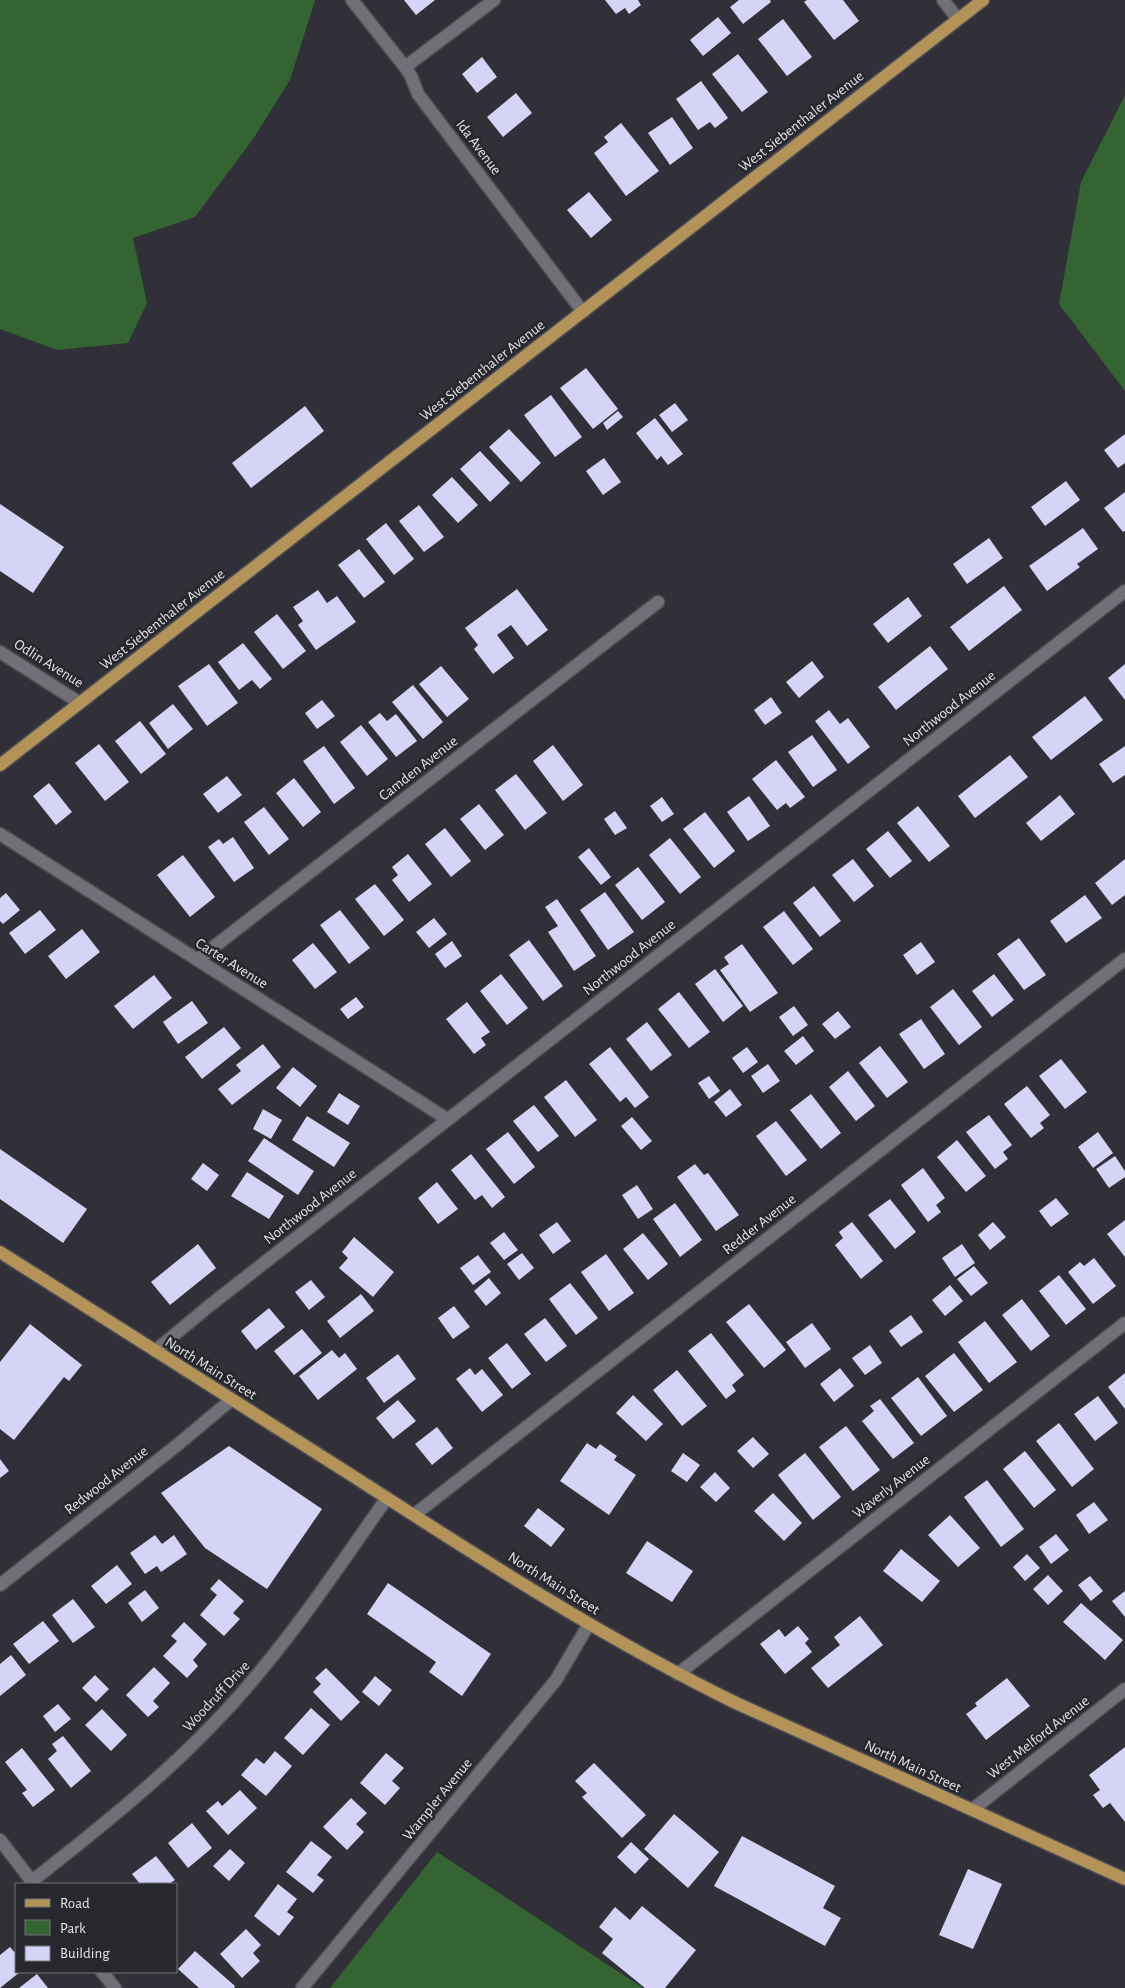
<svg xmlns="http://www.w3.org/2000/svg" width="1125" height="1988" viewBox="0 0 1125 1988" font-family="'Alegreya Sans',sans-serif">
<style>
.green{fill:#336431}
.building{fill:#d5d4f6}
.lines{fill:none;stroke-linecap:round;stroke-linejoin:round}
.minor-casing{stroke:#4e4d54;stroke-width:15}
.major-casing{stroke:#4e4d54;stroke-width:15}
.minor{stroke:#717078;stroke-width:12}
.major{stroke:#b39357;stroke-width:12}
.labels{text-anchor:middle;stroke-width:5;stroke-linejoin:round;paint-order:stroke}
.street-label{font-size:15px;fill:#e5e5ea;stroke:#27272e}
</style>
<rect width="100%" height="100%" fill="#313038"/>
<!-- green -->
<path class="green" d="M0,0H315L290,80L253,139L195,217L133,238L147,303L128,343L57,350L0,329Z
M1125,95V391L1059,304L1081,182Z
M437,1852L643,1988H330Z"/>
<!-- building -->
<path class="building" d="M404,0H435L416,15Z
M605,0H638L641,5L629,14L625,8L616,14Z
M739,0H770L771,2L743,24L730,7Z
M807,0H843L859,21L834,40L804,2Z
M718,17L731,33L703,56L690,40Z
M783,19L812,57L787,76L758,39Z
M738,54L768,92L742,112L712,74Z
M482,57L497,77L477,93L462,74Z
M701,81L728,118L715,128L710,122L698,130L676,99Z
M516,93L532,113L503,137L487,117Z
M672,117L693,148L670,165L648,133Z
M621,123L659,171L626,196L594,153L608,142L604,137Z
M589,192L612,220L591,238L567,210Z
M586,368L618,409L593,429L560,388Z
M551,395L582,437L555,457L524,415Z
M675,403L688,420L672,432L659,415Z
M305,406L324,431L251,488L232,463Z
M618,411L623,417L607,430L603,423Z
M655,418L683,454L668,465L661,456L657,460L636,433Z
M509,429L541,463L521,482L489,447Z
M1125,434V463L1118,468L1104,450Z
M480,451L510,483L490,502L460,469Z
M604,458L621,482L603,495L586,471Z
M452,477L478,505L458,523L432,495Z
M1066,481L1080,500L1045,526L1031,507Z
M1125,492V531L1123,532L1104,508Z
M0,504L64,547L33,593L0,571Z
M419,505L444,537L424,552L399,521Z
M386,523L414,559L394,575L366,539Z
M1083,528L1098,549L1077,564L1080,567L1047,591L1029,566Z
M989,538L1003,558L967,584L953,564Z
M359,549L385,582L364,598L338,565Z
M1004,586L1022,610L969,651L950,627Z
M517,589L548,630L527,646L511,625L497,635L514,658L493,674L474,649L478,645L465,628Z
M318,590L327,603L337,596L356,622L316,650L298,625L303,621L293,607Z
M908,597L922,616L888,643L873,624Z
M277,614L306,651L283,669L254,632Z
M243,643L272,679L260,689L252,680L239,690L218,662Z
M930,646L948,669L896,710L878,687Z
M812,661L824,677L799,698L786,682Z
M209,664L238,703L207,726L178,686Z
M1125,664V700L1108,678Z
M441,666L469,699L447,717L419,684Z
M413,685L443,722L423,739L392,702Z
M1085,696L1103,720L1051,760L1032,737Z
M771,697L782,713L765,725L754,710Z
M322,700L335,716L317,729L305,713Z
M173,704L193,729L168,749L149,723Z
M829,710L840,724L848,718L870,747L848,764L815,721Z
M380,713L387,721L396,714L417,741L396,757L368,722Z
M140,721L166,754L141,774L115,741Z
M361,725L388,759L367,776L340,742Z
M812,735L837,770L813,787L788,752Z
M99,744L129,782L105,801L75,763Z
M553,745L583,785L563,801L533,761Z
M324,746L355,788L334,804L303,761Z
M1125,746V775L1113,783L1099,764Z
M1010,755L1028,777L975,818L958,796Z
M776,760L805,797L790,808L786,803L777,810L752,779Z
M516,774L547,813L525,830L495,790Z
M227,776L242,795L218,813L203,794Z
M294,778L321,812L303,827L276,793Z
M49,783L72,812L56,825L33,796Z
M1060,795L1075,814L1041,841L1026,823Z
M749,796L770,826L748,841L727,812Z
M662,797L674,814L662,822L650,806Z
M479,804L504,835L485,850L460,819Z
M918,806L950,846L929,862L897,823Z
M264,807L289,839L269,855L244,822Z
M615,811L627,828L615,835L604,819Z
M705,812L735,851L714,868L683,829Z
M445,828L471,861L451,877L425,844Z
M888,831L912,861L890,878L866,849Z
M233,837L254,868L234,882L208,847L219,839L223,844Z
M670,838L701,877L680,894L649,855Z
M589,848L611,877L601,885L578,857Z
M408,854L432,884L409,902L392,880L398,875L392,867Z
M183,855L215,897L190,917L157,875Z
M853,859L874,886L854,902L832,875Z
M1125,859V895L1112,905L1095,883Z
M638,867L665,902L642,920L615,885Z
M375,884L404,920L384,936L355,899Z
M814,886L841,921L820,937L793,903Z
M605,892L634,932L608,950L580,910Z
M6,893L20,910L3,924L0,921V898Z
M1085,895L1102,918L1066,943L1050,921Z
M557,899L596,956L574,971L548,932L558,926L545,907Z
M40,910L56,930L25,954L9,933Z
M340,910L370,948L349,964L320,925Z
M784,911L813,949L793,965L763,927Z
M434,918L447,934L429,948L416,932Z
M82,929L100,952L66,979L48,956Z
M1019,938L1046,975L1024,990L997,954Z
M529,940L563,986L543,1001L509,955Z
M452,941L462,956L445,968L435,954Z
M921,942L935,962L917,975L903,955Z
M313,943L337,972L315,989L292,960Z
M742,944L778,993L750,1012L720,970L729,964L724,957Z
M715,969L743,1006L723,1022L695,984Z
M501,974L528,1008L507,1025L480,991Z
M994,974L1014,1000L992,1017L972,991Z
M154,975L172,998L133,1029L114,1006Z
M953,989L982,1027L959,1045L930,1007Z
M679,992L710,1032L689,1048L658,1009Z
M356,997L364,1007L348,1019L340,1009Z
M192,1001L208,1023L178,1044L163,1022Z
M467,1002L490,1032L481,1038L486,1045L474,1054L446,1019Z
M794,1006L808,1025L793,1036L779,1017Z
M838,1011L851,1027L835,1039L822,1024Z
M921,1019L945,1054L924,1069L899,1034Z
M647,1022L672,1055L651,1071L626,1039Z
M224,1027L241,1048L202,1079L185,1057Z
M803,1036L814,1051L796,1065L784,1051Z
M263,1044L281,1067L232,1105L218,1089L241,1071L236,1065Z
M880,1046L908,1082L887,1098L859,1063Z
M610,1047L649,1097L635,1108L626,1097L620,1102L589,1064Z
M747,1047L758,1062L743,1073L732,1058Z
M1061,1059L1087,1092L1065,1109L1039,1076Z
M768,1064L780,1081L763,1093L751,1076Z
M293,1067L317,1086L300,1107L276,1088Z
M848,1071L875,1106L856,1121L829,1087Z
M709,1076L720,1091L709,1099L698,1083Z
M566,1080L597,1120L575,1137L544,1097Z
M1027,1086L1050,1115L1040,1123L1044,1128L1031,1138L1004,1104Z
M730,1089L742,1105L726,1117L714,1102Z
M339,1093L360,1106L348,1125L327,1112Z
M811,1094L841,1133L821,1149L790,1110Z
M534,1105L559,1136L538,1152L513,1121Z
M263,1109L282,1120L271,1139L253,1129Z
M989,1115L1012,1145L1003,1152L1008,1159L995,1169L966,1132Z
M307,1116L350,1143L334,1167L292,1140Z
M632,1117L652,1141L641,1150L621,1126Z
M776,1121L807,1160L786,1176L756,1136Z
M508,1132L535,1167L514,1184L486,1149Z
M1098,1132L1113,1153L1093,1168L1078,1147Z
M264,1138L314,1171L298,1195L248,1161Z
M957,1140L986,1176L966,1192L937,1157Z
M0,1149L87,1209L63,1243L0,1199Z
M471,1154L505,1197L492,1208L482,1195L475,1200L451,1170Z
M1115,1156L1125,1171V1177L1109,1188L1096,1169Z
M203,1163L219,1175L207,1191L191,1179Z
M695,1164L704,1175L708,1173L739,1215L716,1231L677,1177Z
M923,1168L945,1198L936,1205L941,1212L928,1222L901,1185Z
M247,1172L284,1196L269,1219L231,1196Z
M437,1182L458,1209L438,1224L418,1198Z
M637,1185L653,1209L638,1219L622,1195Z
M1056,1198L1069,1214L1051,1227L1039,1211Z
M890,1199L916,1232L895,1249L868,1215Z
M675,1203L702,1240L680,1257L653,1219Z
M1125,1220V1257L1107,1234Z
M557,1222L571,1241L553,1254L539,1235Z
M852,1222L883,1261L861,1279L835,1245L843,1238L839,1232Z
M993,1222L1006,1237L990,1250L978,1235Z
M504,1232L518,1250L504,1260L490,1243Z
M643,1233L668,1264L648,1280L623,1249Z
M354,1237L394,1272L373,1297L339,1268L348,1258L342,1252Z
M198,1244L216,1268L170,1305L151,1282Z
M962,1244L975,1263L955,1277L942,1258Z
M522,1253L534,1268L519,1280L507,1264Z
M606,1254L634,1293L609,1311L581,1272Z
M478,1255L491,1272L473,1285L460,1268Z
M1094,1258L1116,1286L1093,1304L1068,1272L1080,1262L1084,1266Z
M974,1266L988,1283L971,1296L957,1279Z
M1059,1275L1086,1309L1066,1325L1039,1291Z
M489,1278L501,1293L486,1306L474,1291Z
M311,1280L325,1297L309,1310L295,1292Z
M570,1283L598,1318L576,1335L549,1299Z
M950,1285L963,1301L945,1316L932,1300Z
M361,1294L374,1311L340,1338L327,1321Z
M1022,1299L1050,1336L1031,1351L1002,1315Z
M749,1304L786,1350L764,1368L726,1322Z
M454,1306L470,1327L453,1339L438,1318Z
M269,1308L285,1327L256,1350L241,1331Z
M911,1315L923,1332L901,1347L889,1331Z
M545,1318L567,1346L546,1362L524,1334Z
M985,1321L1017,1362L989,1383L958,1342Z
M812,1323L831,1349L805,1368L786,1342Z
M30,1324L82,1365L69,1381L64,1377L14,1440L0,1429V1362Z
M302,1329L322,1353L294,1375L274,1351Z
M711,1333L744,1375L732,1385L736,1391L726,1399L688,1351Z
M507,1343L531,1374L512,1389L488,1358Z
M870,1345L882,1363L865,1375L852,1358Z
M332,1350L339,1358L345,1353L357,1369L318,1400L299,1376Z
M954,1353L983,1390L954,1412L925,1376Z
M398,1354L416,1379L384,1403L366,1378Z
M470,1368L475,1375L482,1369L503,1395L482,1412L456,1379Z
M840,1368L854,1386L834,1402L820,1384Z
M677,1370L707,1406L682,1426L653,1390Z
M1125,1373V1409L1108,1387Z
M918,1377L947,1416L921,1436L891,1398Z
M633,1395L663,1424L646,1441L616,1413Z
M1098,1396L1118,1423L1095,1441L1074,1414Z
M880,1399L914,1443L893,1459L862,1421L874,1411L870,1406Z
M398,1400L416,1421L393,1439L376,1418Z
M1059,1423L1094,1469L1072,1487L1036,1441Z
M846,1426L880,1470L853,1491L819,1447Z
M437,1427L453,1448L432,1465L415,1444Z
M753,1437L769,1454L753,1468L737,1451Z
M587,1443L596,1449L600,1444L617,1456L614,1460L636,1475L609,1515L560,1481Z
M229,1446L322,1509L267,1589L205,1548L161,1493Z
M1025,1451L1056,1490L1034,1508L1003,1469Z
M683,1453L700,1465L687,1482L671,1471Z
M805,1453L841,1497L813,1520L778,1475Z
M0,1459L9,1471L0,1478Z
M715,1472L730,1488L716,1502L700,1487Z
M987,1480L1024,1529L1001,1547L964,1497Z
M773,1493L802,1523L784,1541L754,1511Z
M1094,1502L1108,1520L1089,1534L1076,1515Z
M538,1508L565,1529L551,1547L524,1526Z
M950,1515L980,1548L958,1567L928,1535Z
M1056,1534L1069,1550L1051,1564L1039,1547Z
M155,1535L162,1544L174,1535L187,1554L161,1572L157,1566L145,1574L130,1553Z
M647,1541L693,1571L672,1602L626,1573Z
M901,1549L940,1581L922,1602L883,1571Z
M1027,1554L1040,1568L1025,1581L1013,1567Z
M117,1565L132,1584L106,1604L91,1586Z
M1048,1575L1063,1591L1048,1605L1033,1589Z
M1090,1576L1103,1591L1091,1601L1078,1585Z
M219,1579L244,1601L233,1613L240,1619L224,1636L200,1615L217,1595L210,1589Z
M388,1583L491,1654L462,1696L429,1672L436,1662L367,1614Z
M145,1590L159,1608L142,1622L128,1603Z
M1125,1591V1617L1112,1601Z
M73,1599L95,1627L73,1643L52,1615Z
M1081,1603L1123,1640L1105,1660L1063,1622Z
M860,1616L883,1645L828,1688L811,1668L840,1645L834,1637Z
M43,1621L59,1641L29,1664L13,1644Z
M184,1622L207,1644L193,1660L198,1666L187,1678L163,1656L177,1641L171,1636Z
M798,1626L809,1639L805,1643L812,1652L785,1674L760,1644L779,1629L785,1637Z
M11,1655L26,1675L0,1696V1664Z
M154,1667L170,1683L153,1701L159,1707L148,1717L126,1695Z
M326,1668L360,1702L341,1721L313,1692L321,1684L315,1678Z
M95,1675L109,1689L96,1702L82,1688Z
M375,1676L392,1690L379,1706L362,1692Z
M1007,1678L1030,1706L986,1740L966,1714L977,1706L975,1703Z
M58,1704L71,1719L55,1732L43,1716Z
M311,1708L330,1725L303,1755L284,1738Z
M102,1709L127,1735L111,1751L85,1725Z
M63,1736L91,1771L71,1788L48,1759L57,1751L52,1744Z
M1125,1747V1822L1110,1803L1103,1808L1093,1795L1100,1790L1089,1775Z
M22,1748L55,1790L33,1807L22,1793L27,1790L5,1762Z
M275,1751L292,1766L266,1796L241,1775L256,1758L264,1764Z
M386,1753L404,1768L392,1781L400,1788L385,1805L360,1783Z
M594,1763L646,1815L622,1838L582,1797L587,1793L575,1781Z
M240,1790L257,1808L228,1835L206,1811L218,1801L222,1806Z
M351,1798L367,1813L356,1824L364,1832L347,1850L323,1827Z
M674,1814L719,1852L688,1888L644,1849Z
M192,1823L212,1848L188,1868L168,1843Z
M742,1836L835,1886L823,1908L841,1918L825,1946L714,1886Z
M311,1841L332,1857L317,1875L324,1880L313,1893L286,1872Z
M631,1842L649,1859L635,1874L617,1857Z
M230,1849L245,1863L229,1881L213,1866Z
M156,1856L175,1880L169,1884H140L132,1874Z
M968,1869L1002,1884L973,1949L939,1935Z
M278,1884L297,1899L287,1912L294,1917L279,1936L254,1916Z
M642,1906L696,1950L665,1988H645L602,1953L613,1939L599,1927L615,1907L630,1920Z
M246,1929L261,1945L253,1953L260,1961L242,1978L220,1954Z
M10,1947L16,1954V1972H20L0,1988V1955Z
M195,1951L235,1986L234,1988H199L178,1969Z
M37,1974L48,1988H19Z"/>
<g class="lines">
<defs>
<path id="minor" d="M352,0L405,67L411,76L418,94L583,312
M943,0L958,19
M405,67L494,0
M0,652L80,703
M0,834L447,1119
M197,960L658,602
M155,1351L209,1306L1125,591
M414,1515L1125,959
M0,1585L176,1446L231,1400
M678,1674L1125,1323
M972,1810L1125,1689
M0,1840L34,1884
M32,1881C114,1817 196,1751 262,1669C307,1615 346,1556 387,1498
M102,1972L115,1988
M302,1988L556,1680L589,1624"/>
<path id="major" d="M0,765L983,0
M0,1252C116,1326 232,1399 348,1473C474,1554 601,1637 736,1703L1125,1879"/>
</defs>
<!-- minor casing -->
<use href="#minor" class="minor-casing"/>
<!-- major casing -->
<use href="#major" class="major-casing"/>
<!-- minor -->
<use href="#minor" class="minor"/>
<!-- major -->
<use href="#major" class="major"/>
</g>
<g class="labels">
<!-- street labels -->
<g class="street-label">
<text transform="translate(801 121) rotate(-38)" y="5">West Siebenthaler Avenue</text>
<text transform="translate(479 147) rotate(53)" y="5">Ida Avenue</text>
<text transform="translate(482 370) rotate(-38)" y="5">West Siebenthaler Avenue</text>
<text transform="translate(162 619) rotate(-38)" y="5">West Siebenthaler Avenue</text>
<text transform="translate(49 663) rotate(32)" y="5">Odlin Avenue</text>
<text transform="translate(949 708) rotate(-38)" y="5">Northwood Avenue</text>
<text transform="translate(418 768) rotate(-38)" y="5">Camden Avenue</text>
<text transform="translate(629 957) rotate(-38)" y="5">Northwood Avenue</text>
<text transform="translate(232 963) rotate(32)" y="5">Carter Avenue</text>
<text transform="translate(310 1206) rotate(-38)" y="5">Northwood Avenue</text>
<text transform="translate(759 1224) rotate(-38)" y="5">Redder Avenue</text>
<text transform="translate(211 1368) rotate(32)" y="5">North Main Street</text>
<text transform="translate(106 1480) rotate(-38)" y="5">Redwood Avenue</text>
<text transform="translate(891 1486) rotate(-38)" y="5">Waverly Avenue</text>
<text transform="translate(554 1583) rotate(32)" y="5">North Main Street</text>
<text transform="translate(216 1696) rotate(-47)" y="5">Woodruff Drive</text>
<text transform="translate(1038 1737) rotate(-38)" y="5">West Melford Avenue</text>
<text transform="translate(913 1766) rotate(25)" y="5">North Main Street</text>
<text transform="translate(437 1799) rotate(-51)" y="5">Wampler Avenue</text>
</g>
</g>
<!-- legend -->
<rect x="15" y="1883" width="162" height="90" fill="#27272e" stroke="#737379"/>
<rect x="25" y="1899" width="25" height="8" fill="#b39357" stroke="#737379"/>
<text x="60" y="1908" font-size="15" fill="#e5e5ea">Road</text>
<rect x="25" y="1920" width="25" height="15" fill="#336431" stroke="#737379"/>
<text x="60" y="1933" font-size="15" fill="#e5e5ea">Park</text>
<rect x="25" y="1946" width="25" height="15" fill="#d5d4f6" stroke="#737379"/>
<text x="60" y="1958" font-size="15" fill="#e5e5ea">Building</text>
</svg>
